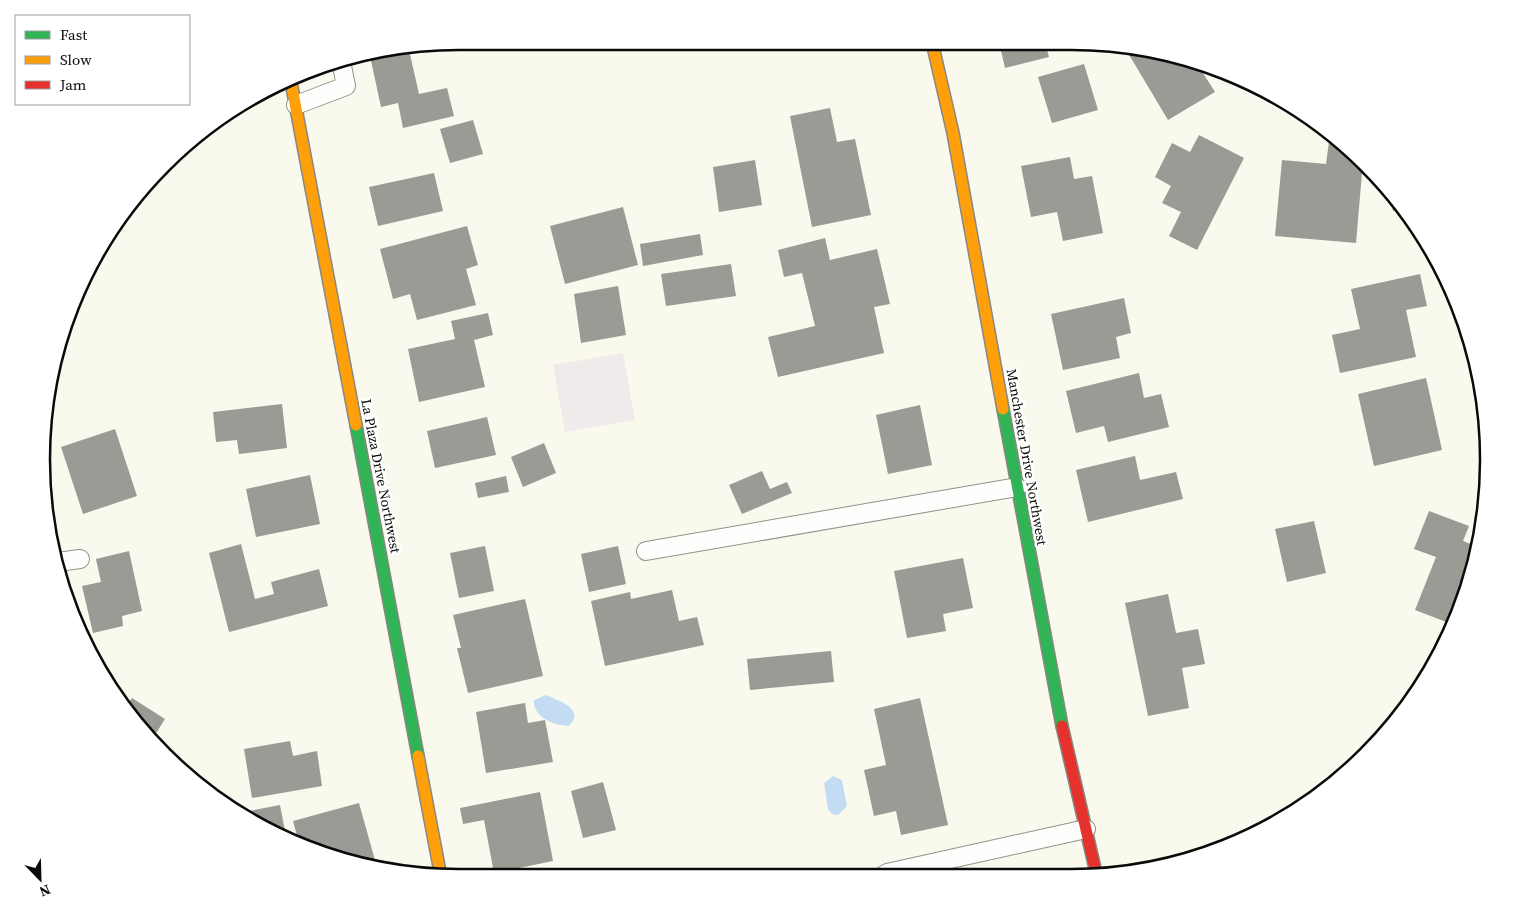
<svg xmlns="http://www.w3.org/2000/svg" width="1530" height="919" viewBox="0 0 1530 919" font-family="'Source Serif 4',serif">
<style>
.industrial{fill:#f1eaeb}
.water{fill:#c4dcf3}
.building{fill:#9b9a94}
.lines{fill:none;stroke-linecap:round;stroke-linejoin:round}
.lane-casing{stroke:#92928c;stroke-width:20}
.fast-casing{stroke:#898883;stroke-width:14}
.slow-casing{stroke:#898883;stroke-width:14}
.jam-casing{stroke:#898883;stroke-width:14}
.lane{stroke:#fefefc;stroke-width:18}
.fast{stroke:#30b455;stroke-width:11}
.slow{stroke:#ff9f0a;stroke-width:11}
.jam{stroke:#e5322d;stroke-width:11}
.labels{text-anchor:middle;stroke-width:5;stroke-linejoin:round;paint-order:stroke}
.street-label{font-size:14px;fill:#0a0a0a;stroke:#fff}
.rim{fill:none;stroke:#0a0a0a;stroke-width:2.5}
</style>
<rect width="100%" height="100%" fill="#faf9ed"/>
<!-- industrial -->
<path class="industrial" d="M623,353L635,420L565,432L553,365Z"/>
<!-- water -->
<path class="water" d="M546,695C559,701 586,709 569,726C555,726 532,717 534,700Z
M833,776L842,780L847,806L838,815L832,814L828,809L824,783Z"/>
<!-- building -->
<path class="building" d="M999,42H1045L1049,57L1005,68Z
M1125,48L1196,62L1215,92L1168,120Z
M409,50L419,94L447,88L454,116L403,128L398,103L381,107L370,56Z
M1084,64L1098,110L1052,123L1038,77Z
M830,108L837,142L855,139L871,215L812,227L790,116Z
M473,120L483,154L450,163L440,129Z
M1199,135L1244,158L1197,250L1169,236L1181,212L1162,203L1171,186L1155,177L1172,143L1190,152Z
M1329,142L1341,143L1363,161L1356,243L1275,236L1282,160L1326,164Z
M1070,157L1074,179L1092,176L1103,233L1063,241L1057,212L1031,217L1021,166Z
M755,160L762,205L719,212L713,167Z
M434,173L443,211L378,226L369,187Z
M1388,191L1403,209L1393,211Z
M623,207L638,265L565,284L550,226Z
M467,226L478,265L466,269L476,305L417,320L410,294L393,299L380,249Z
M700,234L703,255L643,266L640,244Z
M825,238L830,260L877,249L890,304L874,307L884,353L778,377L768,337L815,326L802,273L784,277L778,250Z
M731,264L736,296L666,306L661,274Z
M1420,274L1427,306L1406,310L1416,357L1340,373L1332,335L1360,329L1351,289Z
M618,286L626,335L581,343L574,294Z
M1124,298L1131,333L1116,337L1120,358L1063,370L1051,314Z
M488,313L493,335L474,340L485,387L419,402L408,349L455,339L451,321Z
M1139,373L1144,398L1161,394L1169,427L1108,442L1104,426L1076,433L1066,391Z
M1426,378L1442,450L1374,466L1358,394Z
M282,404L287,448L239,454L237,440L216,442L213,412Z
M920,405L932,465L888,474L876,415Z
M487,417L496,455L435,468L427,431Z
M115,429L137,496L83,514L61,447Z
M544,443L556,473L523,487L511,457Z
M1135,456L1140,480L1176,472L1183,499L1088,522L1076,470Z
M762,471L770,489L787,482L792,493L742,514L729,485Z
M310,475L320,524L256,537L246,489Z
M506,476L509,492L478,498L475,483Z
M1429,511L1469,526L1463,541L1479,547L1454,625L1415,610L1436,557L1414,549Z
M1314,521L1326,573L1287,582L1275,529Z
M241,544L255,599L274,594L271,582L319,569L328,606L229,632L209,553Z
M485,546L494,591L459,598L450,553Z
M618,546L626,584L589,592L581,554Z
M129,551L142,611L122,616L123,626L93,633L82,586L101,582L96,559Z
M963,558L973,608L943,614L946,631L907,638L894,571Z
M672,590L679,621L697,617L704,645L605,666L591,601L630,592L631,599Z
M1168,594L1176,633L1198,629L1205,664L1182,668L1189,708L1148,716L1125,603Z
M525,599L543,676L468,693L457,648H461L453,615Z
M831,651L834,682L750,690L747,659Z
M132,698L165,719L153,738L125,709Z
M920,698L948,825L901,835L896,811L874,816L864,770L886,765L874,709Z
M525,703L528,723L545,720L553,762L486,773L476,712Z
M158,741L172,750L170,754L158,742Z
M290,741L293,756L317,751L322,786L252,798L244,749Z
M603,782L616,830L583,838L571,791Z
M540,792L553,861L494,873L484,820L463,824L460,808Z
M359,803L376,864L325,855L299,843L293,821Z
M280,805L286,836L250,819L249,811Z
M1266,827V828L1245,837L1244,832Z"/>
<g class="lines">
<defs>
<path id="lane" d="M296,105L346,86L341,61
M646,551L1017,487
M58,562L80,559
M881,877L887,873L1086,829"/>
<path id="fast" d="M1003,409L1062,726
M356,425L418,756"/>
<path id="slow" d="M932,42L953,133L1003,409
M291,82L356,425
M418,756L441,877"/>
<path id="jam" d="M1062,726L1097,877"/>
</defs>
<!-- lane casing -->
<use href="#lane" class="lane-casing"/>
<!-- fast casing -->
<use href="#fast" class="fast-casing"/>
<!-- slow casing -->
<use href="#slow" class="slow-casing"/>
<!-- jam casing -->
<use href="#jam" class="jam-casing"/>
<!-- lane -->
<use href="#lane" class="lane"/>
<!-- fast -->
<use href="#fast" class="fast"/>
<!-- slow -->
<use href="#slow" class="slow"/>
<!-- jam -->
<use href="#jam" class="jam"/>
</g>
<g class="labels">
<!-- street labels -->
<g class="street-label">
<text transform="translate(1027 457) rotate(80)" y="5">Manchester Drive Northwest</text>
<text transform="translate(381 476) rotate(79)" y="5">La Plaza Drive Northwest</text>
</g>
</g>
<!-- crop -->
<path d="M0 0H1530V919H0ZM459 50H1071A409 409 0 0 1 1480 459V460A409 409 0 0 1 1071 869H459A409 409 0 0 1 50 460V459A409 409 0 0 1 459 50Z" fill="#fff" fill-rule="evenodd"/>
<path class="rim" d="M459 50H1071A409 409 0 0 1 1480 459V460A409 409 0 0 1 1071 869H459A409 409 0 0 1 50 460V459A409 409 0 0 1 459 50Z"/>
<!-- legend -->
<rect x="15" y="15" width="175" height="90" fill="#ffffff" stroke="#9d9d9d"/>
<rect x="25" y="31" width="25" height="8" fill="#30b455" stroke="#9d9d9d"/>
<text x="60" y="40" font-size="15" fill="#0a0a0a">Fast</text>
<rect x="25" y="56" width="25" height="8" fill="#ff9f0a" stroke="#9d9d9d"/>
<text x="60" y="65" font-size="15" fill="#0a0a0a">Slow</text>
<rect x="25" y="81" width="25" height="8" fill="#e5322d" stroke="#9d9d9d"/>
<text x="60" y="90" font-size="15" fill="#0a0a0a">Jam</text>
<!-- north arrow -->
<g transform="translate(40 879) rotate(157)" stroke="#ffffff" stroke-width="4" paint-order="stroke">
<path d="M0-4L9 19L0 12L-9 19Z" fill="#0a0a0a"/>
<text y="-8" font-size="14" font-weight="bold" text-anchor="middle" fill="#0a0a0a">N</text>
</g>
</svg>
